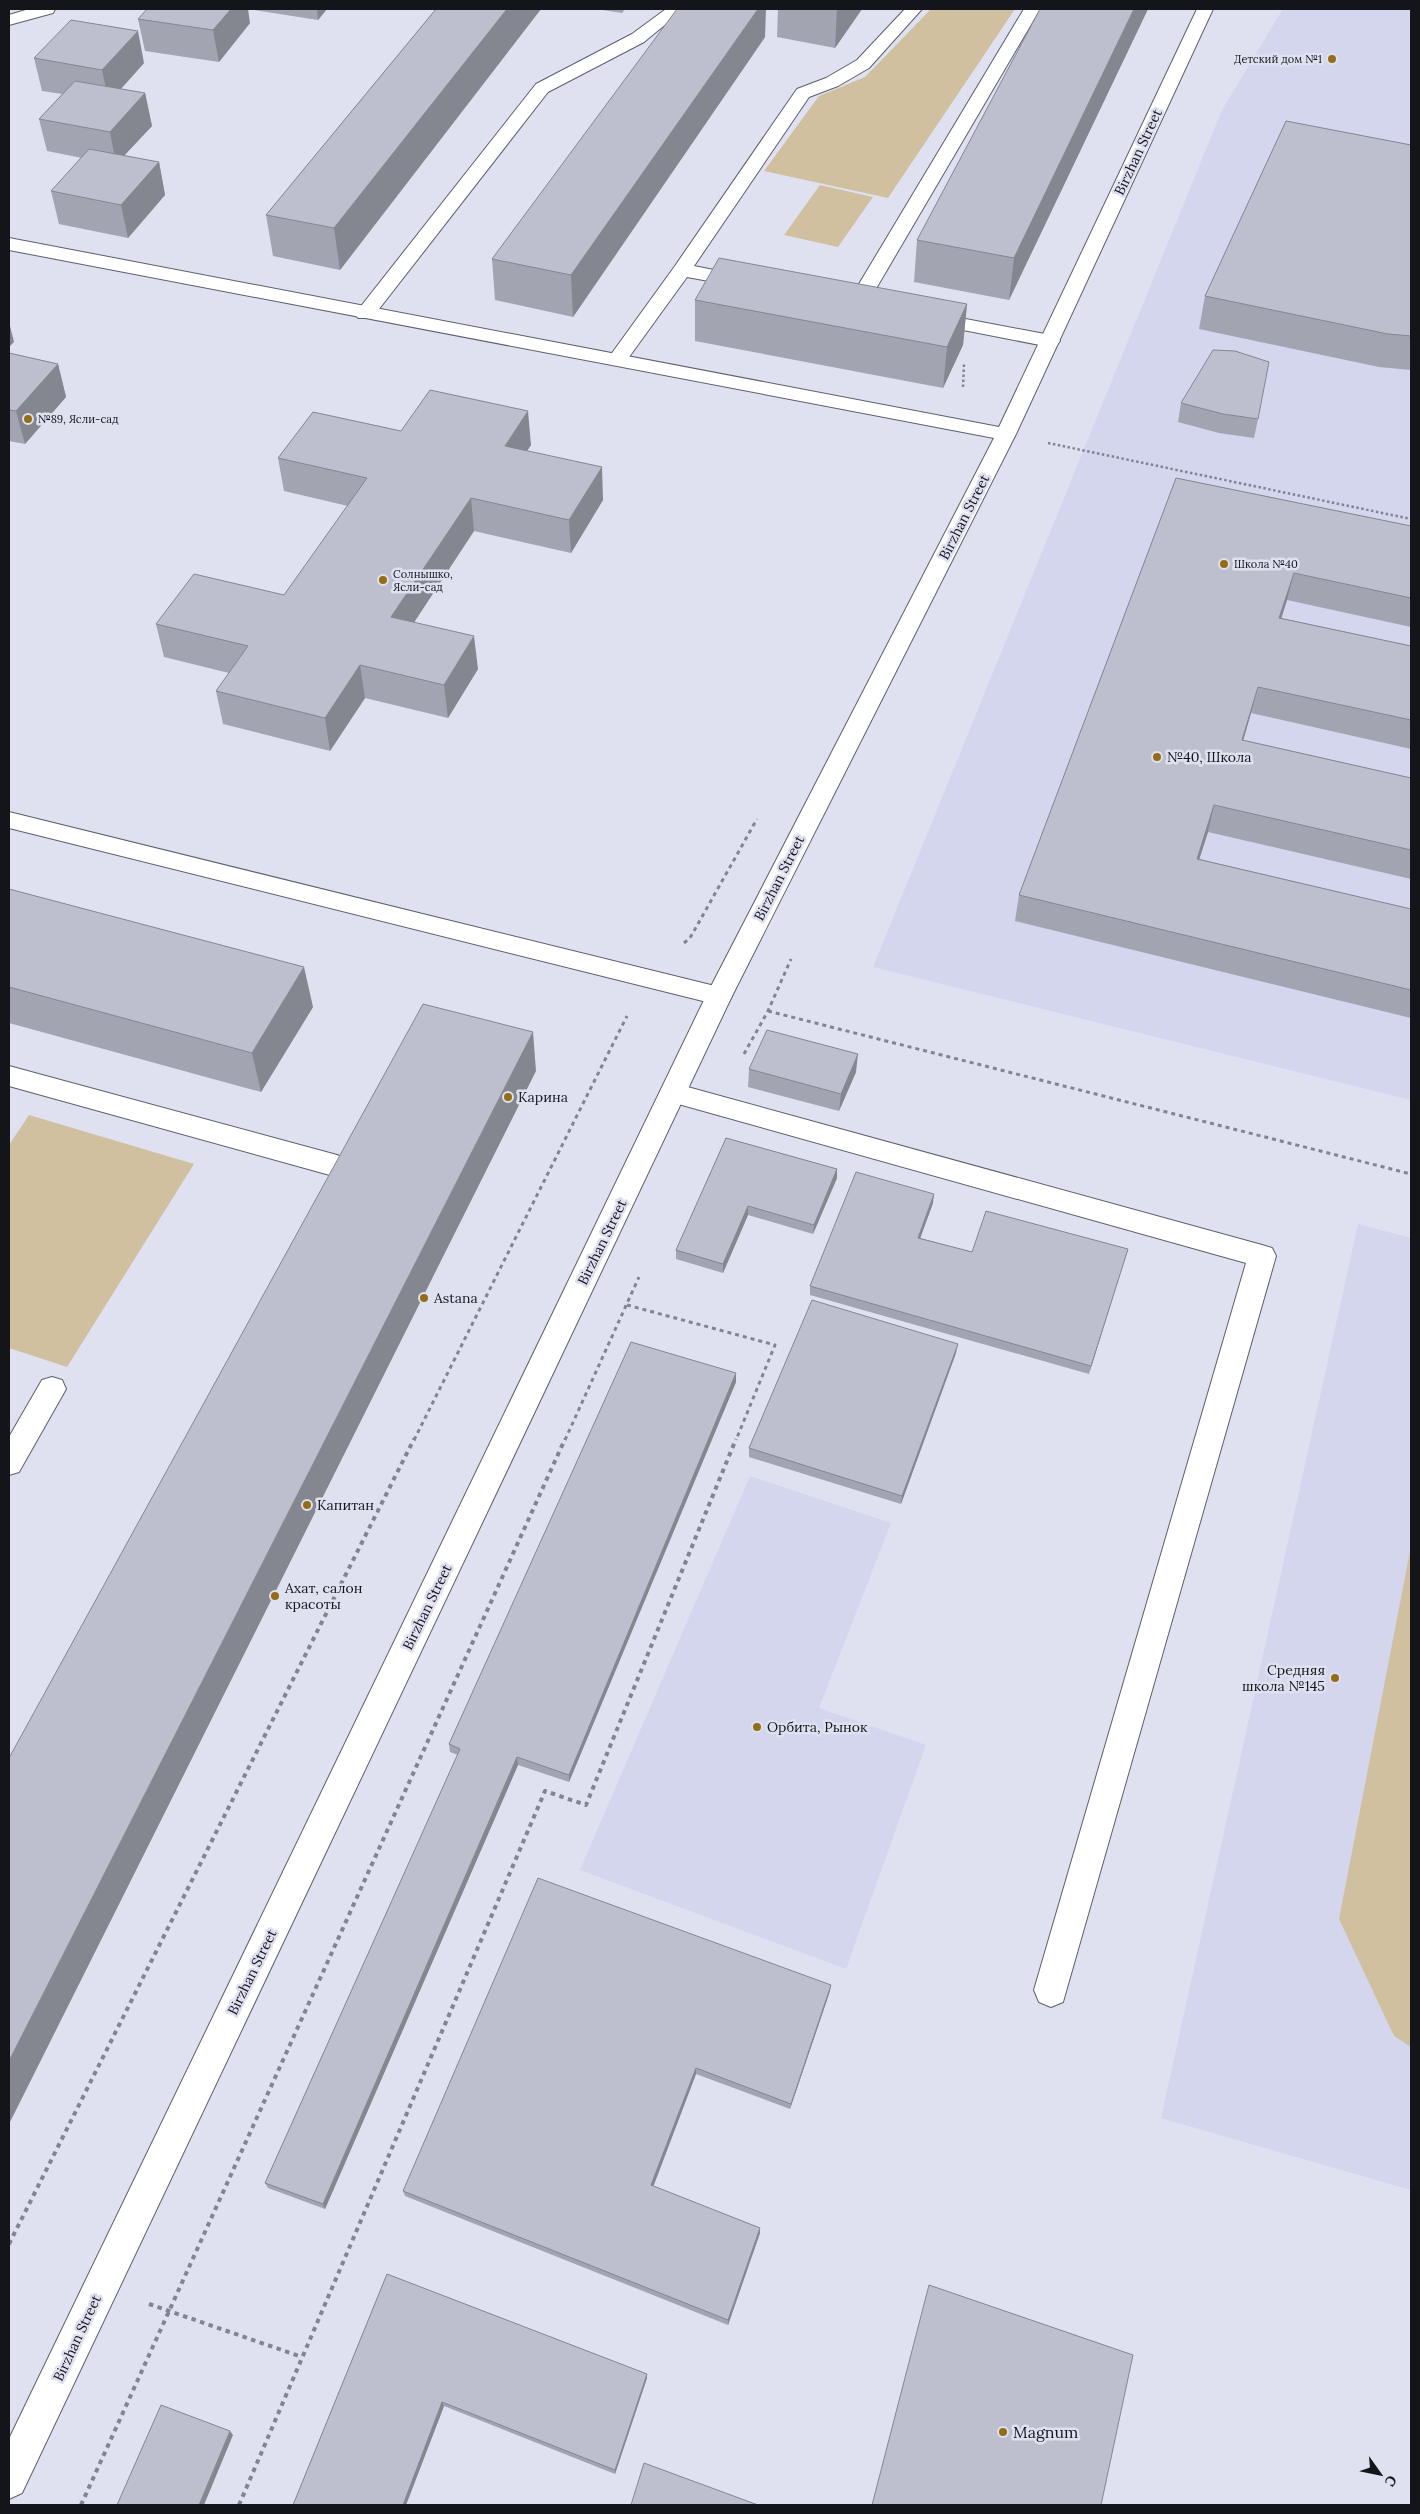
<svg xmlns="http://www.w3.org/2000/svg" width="1420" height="2514" viewBox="0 0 1420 2514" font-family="Lora,serif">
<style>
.built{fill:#d3d6ed}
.green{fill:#d1c0a0}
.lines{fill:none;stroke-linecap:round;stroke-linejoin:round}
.service-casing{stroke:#5d5f6c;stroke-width:2}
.minor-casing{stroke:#5d5f6c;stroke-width:2}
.path-far2{stroke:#82848f;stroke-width:2.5;stroke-dasharray:2.5 2.5;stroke-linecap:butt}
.path-far1{stroke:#82848f;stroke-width:3;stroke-dasharray:4 4;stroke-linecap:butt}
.path{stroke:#82848f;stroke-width:4;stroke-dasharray:4.5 4.5;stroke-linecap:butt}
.service{fill:#fff;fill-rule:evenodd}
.minor{fill:#fff;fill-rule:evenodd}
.wall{fill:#a3a4b1}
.shaded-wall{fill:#848690}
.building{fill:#bdbfce;stroke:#848690}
.poi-dot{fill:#936e16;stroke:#dfe1f1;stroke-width:2}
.labels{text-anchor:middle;stroke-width:5;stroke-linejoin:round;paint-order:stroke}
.far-poi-label{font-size:11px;fill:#14151a;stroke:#dfe1f1;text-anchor:start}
.street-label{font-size:14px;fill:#14151a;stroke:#dfe1f1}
.poi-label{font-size:14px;fill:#14151a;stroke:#dfe1f1;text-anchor:start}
.near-poi-label{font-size:16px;fill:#14151a;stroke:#dfe1f1;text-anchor:start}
</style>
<rect width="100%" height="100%" fill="#dfe1f1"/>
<!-- built -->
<path class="built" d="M1283,9H1411V1100L873,967L1222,110Z
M1358,1224L1411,1238V2190L1161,2118Z
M750,1476L891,1523L819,1708L926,1745L846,1969L580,1870Z"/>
<!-- green -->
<path class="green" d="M931,9H1015L888,198L764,171L819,96L865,77Z
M820,185L873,197L838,247L784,235Z
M29,1115L194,1164L67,1367L9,1348V1145Z
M1411,1546V2047L1394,2036L1339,1919Z"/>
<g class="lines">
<defs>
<path id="service" d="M29,9H55L53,13L9,25V15Z
M666,9H684L644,42L548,92L372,318H358L355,314L358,310L536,84L632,34Z
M905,9H922L869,68L838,86L809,97L694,266L754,278L757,282L754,286L747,288L687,277L624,364H610L607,360L675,266L797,89L826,78L857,60Z
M1024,9H1040L867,304L864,308H850L847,304Z
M929,312L1050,335L1057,337L1060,341L1057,345L1050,347L922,322L919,318L922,314Z
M9,812L719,987L728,989L732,996L728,1003L719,1005L9,828Z
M9,1066L337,1155L346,1159L350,1166L346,1173L337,1177L9,1086Z
M673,1083L1262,1245L1272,1248L1276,1256L1063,2002L1051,2007L1039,2002L1034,1990L1246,1263L664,1100L660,1093L664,1086Z
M52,1377L62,1380L66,1389L19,1472L9,1475V1437L42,1380Z"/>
<path id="minor" d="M1197,9H1213L1016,434L732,996L22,2493L9,2499V2439L706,996L994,438L9,250V238L999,427Z"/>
</defs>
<!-- service casing -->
<use href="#service" class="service-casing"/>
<!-- minor casing -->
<use href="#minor" class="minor-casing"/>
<!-- path-far2 -->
<path class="path-far2" d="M963,387L964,364
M1048,443L1411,519"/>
<!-- path-far1 -->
<path class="path-far1" d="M684,943L690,938L757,819
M768,1011L1411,1174
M744,1054L768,1011L791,959
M627,1305L775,1345L736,1440
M414,1440L627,1016
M565,1440L639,1277"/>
<!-- path -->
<path class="path" d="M9,2244L414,1439
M149,2304L302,2357
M81,2505L565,1439
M239,2505L545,1791L586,1805L736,1439"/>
<!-- service -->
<use href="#service" class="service"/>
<!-- minor -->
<use href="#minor" class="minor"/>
</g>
<!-- wall -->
<path class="wall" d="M253,9H327L318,20L254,10Z
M436,9H541L340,270L273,256L266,215Z
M596,9H625L622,13Z
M778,9H862L835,48L777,37Z
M1148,9L1009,300L914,282L917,240Z
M138,19L250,23L219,62L145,51Z
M765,37L573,317L495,300L492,259Z
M34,58L144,63L121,89L145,93L152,126L124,156L159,162L165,195L128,238L59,224L51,191L82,158L47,151L39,119L62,94L42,91Z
M1411,145V370L1379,367L1199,329L1205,296Z
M695,300L967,304L963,345L943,388L695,341Z
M9,353L58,364L66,397L25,444L9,441Z
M1181,403L1258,419L1254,438L1219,433L1178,422Z
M401,431L531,445L527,451L603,500L571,553L474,531L414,622L478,669L448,718L365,698L330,751L223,724L216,691L229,673L164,657L156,624L284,595L348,506L284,491L278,458Z
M1176,478L1411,526V627L1287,600L1281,618L1411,646V749L1251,713L1243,740L1411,778V879L1208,832L1199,859L1411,909V1018L1015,921L1019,895Z
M9,889L313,1007L261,1092L9,1023Z
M749,1069L856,1072L839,1111L748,1087Z
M726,1138L837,1169V1178L813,1234L748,1215L723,1273L676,1259V1250Z
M933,1203L920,1238L972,1252L1128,1249L1089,1374L810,1295V1286Z
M956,1353L901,1504L749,1457V1448Z
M736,1373V1382L569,1782L518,1765L325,2209L268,2188L265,2183L458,1755L450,1752L449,1744Z
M830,1991L790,2109L696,2074L653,2186L760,2233L728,2325L405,2196L403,2191Z
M387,2274L647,2378L615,2474L444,2406L406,2505H293Z"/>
<!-- shaded-wall -->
<path class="shaded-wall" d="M231,9H248L250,23L219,62L213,30Z
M317,9H327L318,20Z
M507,9H541L340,270L334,228Z
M758,9H766L765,37L573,317L571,275Z
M837,9H862L835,48Z
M1134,9H1148L1009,300L1014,258Z
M138,31L144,63L109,102L102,70Z
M145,93L152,126L116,164L110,132Z
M159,162L165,195L128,238L121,205Z
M967,304L963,345L943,388L947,347Z
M9,322L14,342L9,347Z
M58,364L66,397L25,444L16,411Z
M528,411L531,445L508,479L505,446Z
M602,467L603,500L571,553L569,520Z
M471,498L474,531L396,650L391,617Z
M1294,573L1287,600L1273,645L1279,618Z
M474,636L478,669L448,718L444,685Z
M360,665L365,698L330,751L325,718Z
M1258,687L1251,713L1236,766L1242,740Z
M1214,805L1208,832L1191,885L1197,859Z
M304,967L313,1007L261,1092L252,1053Z
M533,1032L536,1071L9,2124V2061Z
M858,1054L856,1072L839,1111L841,1094Z
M837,1169V1178L813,1234L814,1225Z
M934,1194L933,1203L917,1247L918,1238Z
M748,1206V1215L723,1273V1264Z
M1128,1249L1125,1258L1089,1374L1091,1366Z
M958,1344L956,1353L901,1504L902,1496Z
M736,1373V1382L569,1782V1775Z
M517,1757L518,1765L325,2209L323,2204Z
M831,1985L830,1991L790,2109L791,2104Z
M696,2068V2074L652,2190L651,2185Z
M760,2228V2233L728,2325V2320Z
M647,2374V2378L615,2474V2470Z
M442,2402L444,2406L406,2505H403Z
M230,2431L233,2435L204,2505H199Z"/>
<!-- building -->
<path class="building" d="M147,9H231L213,30L138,19Z
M436,9H507L334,228L266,215Z
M677,9H758L571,275L492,259Z
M1040,9H1134L1014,258L917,240Z
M71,20L138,31L102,70L34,58Z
M75,81L145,93L110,132L39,119Z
M1286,121L1411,145V336L1388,334L1205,296Z
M89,149L159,162L121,205L51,191Z
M719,258L967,304L947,347L695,300Z
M1213,350L1235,351L1269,362L1258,419L1223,414L1181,403Z
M9,353L58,364L16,411L9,410Z
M430,390L528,411L505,446L602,467L569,520L471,498L391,617L474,636L444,685L360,665L325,718L216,691L248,646L156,624L194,574L284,595L367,478L278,458L313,412L401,431Z
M1176,478L1411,526V598L1294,573L1279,618L1411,646V720L1258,687L1242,740L1411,778V850L1214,805L1197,859L1411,909V990L1019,895Z
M9,889L304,967L252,1053L9,987Z
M423,1004L533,1032L9,2061V1758Z
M767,1030L858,1054L841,1094L749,1069Z
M726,1138L837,1169L814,1225L748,1206L723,1264L676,1250Z
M856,1172L934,1194L918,1238L972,1252L986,1211L1128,1249L1091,1366L810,1286Z
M812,1300L958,1344L902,1496L749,1448Z
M631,1342L736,1373L569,1775L517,1757L323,2204L265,2183L460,1749L449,1744Z
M538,1878L831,1985L791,2104L696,2068L651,2185L760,2228L728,2320L403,2191Z
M387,2274L647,2374L615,2470L442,2402L403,2505H293Z
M929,2285L1133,2355L1101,2505H872Z
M161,2405L230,2431L199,2505H117Z
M644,2463L758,2505H631Z"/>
<!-- markers -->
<g class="poi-dot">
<circle cx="1332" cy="59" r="5"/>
<circle cx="28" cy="419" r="5"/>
<circle cx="1224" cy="564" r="5"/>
<circle cx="383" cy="580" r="5"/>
<circle cx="1157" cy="757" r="5"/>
<circle cx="508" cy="1097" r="5"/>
<circle cx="424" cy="1298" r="5"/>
<circle cx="307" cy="1505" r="5"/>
<circle cx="275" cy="1596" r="5"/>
<circle cx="1335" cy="1678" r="5"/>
<circle cx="757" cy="1727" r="5"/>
<circle cx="1003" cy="2432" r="5"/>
</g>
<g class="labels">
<!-- far-poi labels -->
<g class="far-poi-label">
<text x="1322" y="63" text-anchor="end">Детский дом №1</text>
<text x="38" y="423">№89, Ясли-сад</text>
<text x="1234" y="568">Школа №40</text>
<text x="393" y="578">Солнышко,<tspan x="393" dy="13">Ясли-сад</tspan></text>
</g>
<!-- street labels -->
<g class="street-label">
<text transform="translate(1138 152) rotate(-65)" y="5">Birzhan Street</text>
<text transform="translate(964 517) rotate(-63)" y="5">Birzhan Street</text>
<text transform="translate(779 878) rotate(-63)" y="5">Birzhan Street</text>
<text transform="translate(602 1242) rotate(-64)" y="5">Birzhan Street</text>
<text transform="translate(427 1607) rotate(-64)" y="5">Birzhan Street</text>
<text transform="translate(252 1972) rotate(-64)" y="5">Birzhan Street</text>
<text transform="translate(77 2338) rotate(-65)" y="5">Birzhan Street</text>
</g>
<!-- poi labels -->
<g class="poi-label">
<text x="1167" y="762">№40, Школа</text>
<text x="518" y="1102">Карина</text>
<text x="434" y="1303">Astana</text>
<text x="317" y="1510">Капитан</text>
<text x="285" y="1593">Ахат, салон<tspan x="285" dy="16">красоты</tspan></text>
<text x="1325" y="1675" text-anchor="end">Средняя<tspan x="1325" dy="16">школа №145</tspan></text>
<text x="767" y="1732">Орбита, Рынок</text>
</g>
<!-- near-poi labels -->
<g class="near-poi-label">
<text x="1013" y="2438">Magnum</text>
</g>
</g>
<!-- border -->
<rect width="1420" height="2514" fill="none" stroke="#14151a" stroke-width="20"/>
<!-- north arrow -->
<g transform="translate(1380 2474) rotate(123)" stroke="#dfe1f1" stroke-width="4" paint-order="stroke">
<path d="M0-4L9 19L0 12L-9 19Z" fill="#14151a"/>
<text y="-8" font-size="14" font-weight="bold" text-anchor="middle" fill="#14151a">С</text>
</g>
</svg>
